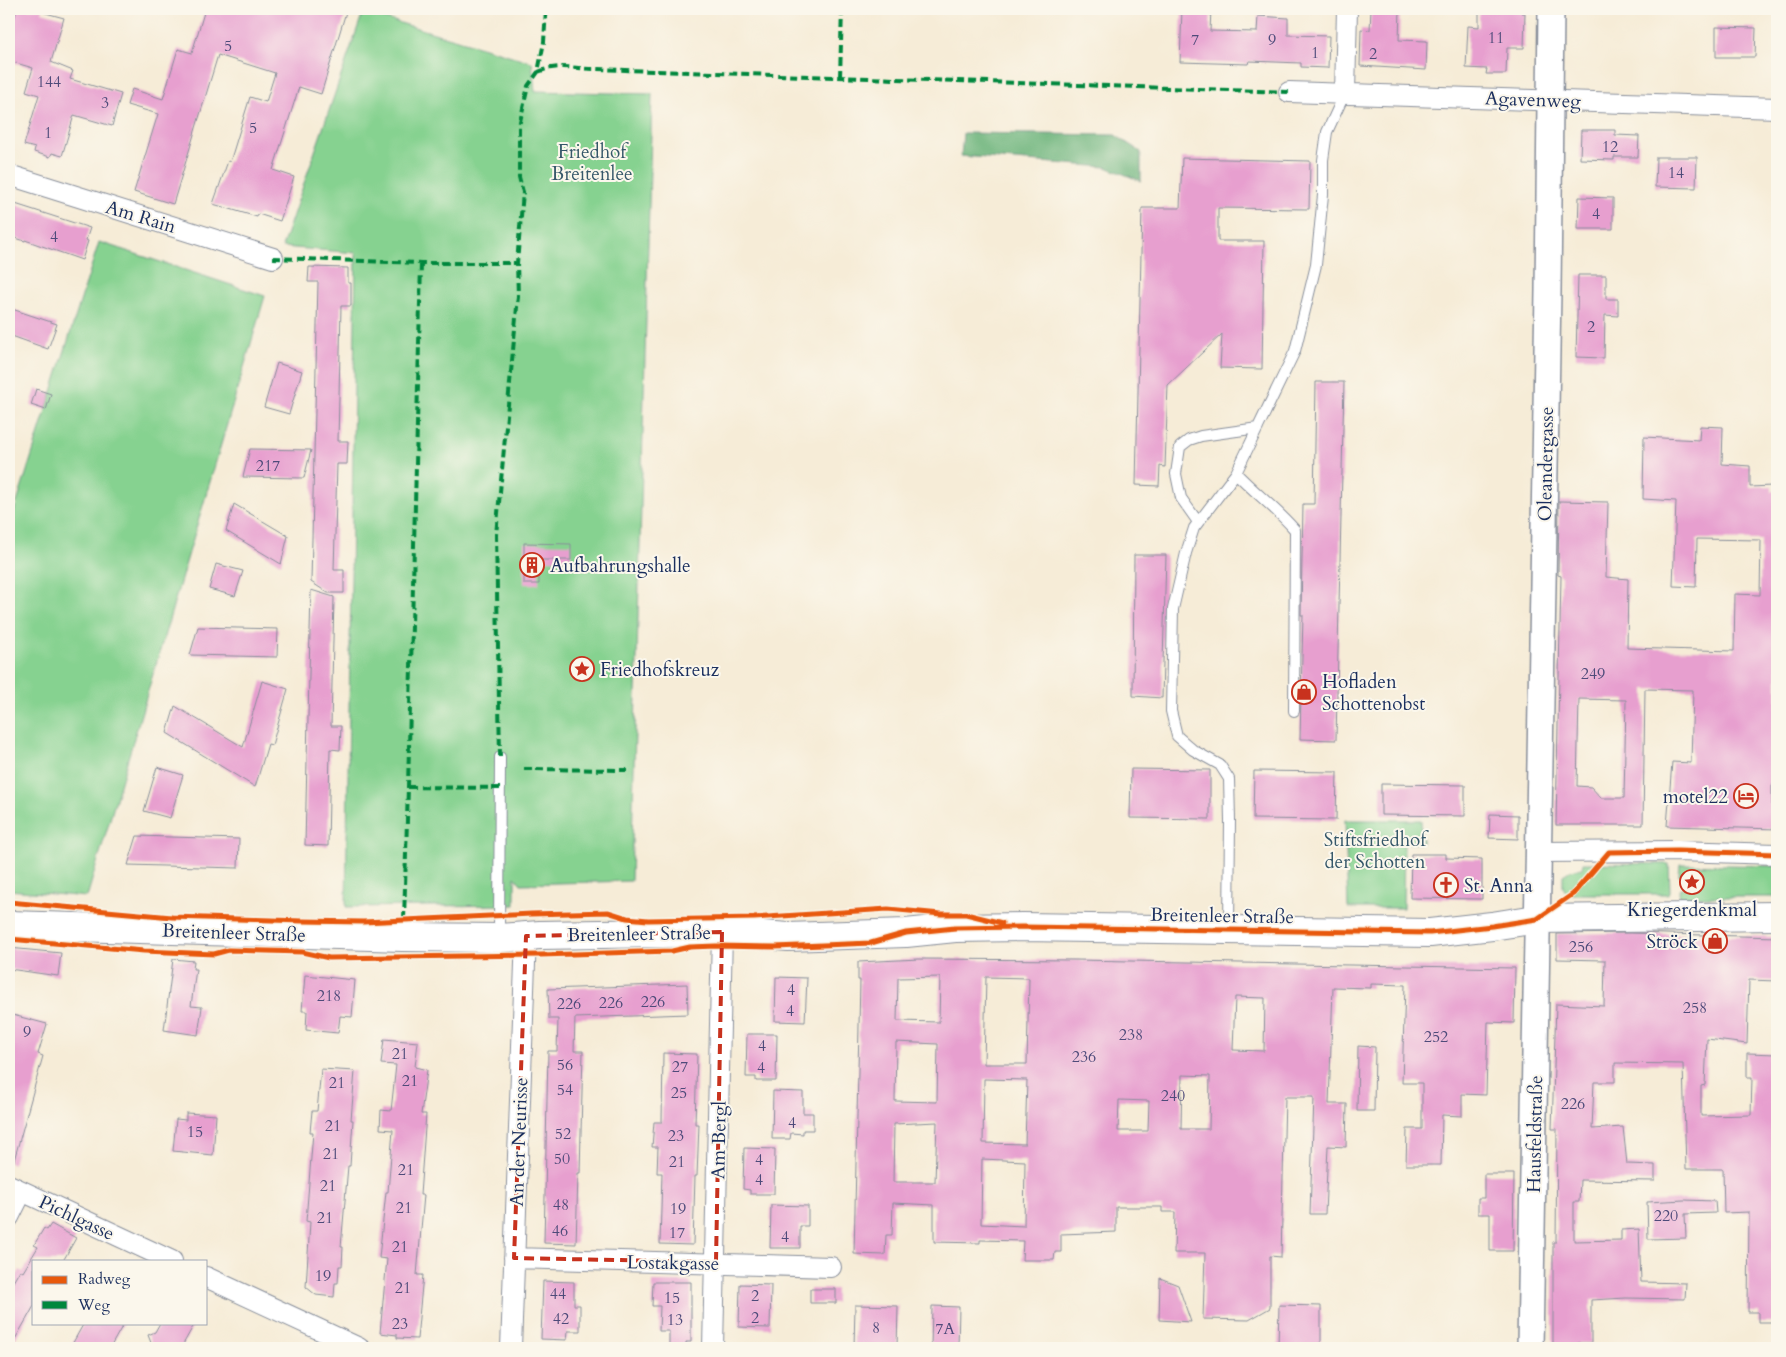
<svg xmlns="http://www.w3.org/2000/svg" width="1786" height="1357" viewBox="0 0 1786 1357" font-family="Cardo,serif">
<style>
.green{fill:#86d290;stroke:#508077}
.forest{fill:#6cb47a;stroke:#44726c}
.building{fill:#e79fcf;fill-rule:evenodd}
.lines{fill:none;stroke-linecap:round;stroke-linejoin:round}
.service-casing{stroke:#888e9a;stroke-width:12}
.minor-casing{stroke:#888e9a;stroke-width:22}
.tertiary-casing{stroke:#888e9a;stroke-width:28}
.secondary-casing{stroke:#888e9a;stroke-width:30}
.service{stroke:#fff;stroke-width:10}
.minor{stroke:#fff;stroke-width:20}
.tertiary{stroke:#fff;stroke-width:25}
.secondary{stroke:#fff;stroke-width:28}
.quiet{stroke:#00873e;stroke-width:4;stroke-dasharray:8 4;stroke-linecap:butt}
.cycleway-casing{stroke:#fbf7ec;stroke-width:8}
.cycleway{stroke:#e8590c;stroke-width:5}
.marked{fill:none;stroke:#c8321e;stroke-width:4;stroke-dasharray:10 6;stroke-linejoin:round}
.labels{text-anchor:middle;stroke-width:4;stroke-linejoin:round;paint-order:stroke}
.number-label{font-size:16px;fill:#4e4b7a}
.street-label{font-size:19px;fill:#1b2f5e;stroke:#fbf7ec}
.park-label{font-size:19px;fill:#36586a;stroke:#fbf7ec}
.poi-label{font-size:19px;fill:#1b2f5e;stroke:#fbf7ec;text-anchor:start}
</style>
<rect width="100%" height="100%" fill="#fbf7ec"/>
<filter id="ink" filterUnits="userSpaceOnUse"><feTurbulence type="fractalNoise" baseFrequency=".02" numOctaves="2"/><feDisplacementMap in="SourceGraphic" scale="10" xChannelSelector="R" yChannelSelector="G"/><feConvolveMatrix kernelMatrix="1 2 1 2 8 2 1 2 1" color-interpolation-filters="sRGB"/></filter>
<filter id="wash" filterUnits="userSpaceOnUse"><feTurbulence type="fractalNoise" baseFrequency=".0096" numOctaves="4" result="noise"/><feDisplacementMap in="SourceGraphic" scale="20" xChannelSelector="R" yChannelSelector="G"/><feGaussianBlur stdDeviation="1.12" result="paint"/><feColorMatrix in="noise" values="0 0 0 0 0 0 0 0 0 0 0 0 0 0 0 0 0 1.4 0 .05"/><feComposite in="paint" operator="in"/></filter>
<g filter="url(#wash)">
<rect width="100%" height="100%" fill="#f6ecd7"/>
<!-- green -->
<path class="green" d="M363,12L532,62L535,91L652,94L631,881L521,884L515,877V905L346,907L356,253L282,247Z
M99,242L265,296L87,897L9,890V528Z
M1345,820H1421L1422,843H1404L1403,908H1348Z
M1583,863L1669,864L1670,892L1667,894H1572L1566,892L1563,887V875L1571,870L1582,868Z
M1680,864L1777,866V897H1680L1679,891L1681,888H1698V876L1679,875Z"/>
<!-- forest -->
<path class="forest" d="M963,133L1115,135L1141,152V181L1106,167L961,156Z"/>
<g id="blocks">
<!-- building -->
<path class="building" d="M17,9H43L42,12L64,18L51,62L73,71L70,79L121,94L112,126L74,115L62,156L52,153L50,157L34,152L35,148L24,145L39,95L26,91L33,68L9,61V37Z
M205,9H335L346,12L321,94L299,87L273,170L294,177L280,221L258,214L257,217L213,204L228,161L230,162L250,97L266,102L275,73L218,55L173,204L134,192L158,114L127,105L132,89L163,99L178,49L192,53Z
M1182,9H1211L1210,31L1257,32L1258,16L1288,18V35L1329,36L1328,68L1301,67V63L1249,61L1248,64L1180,62Z
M1371,9H1400L1399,40L1427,41L1426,70L1360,66L1361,29L1370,30Z
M1499,9H1522V13H1525L1524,48H1507L1506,74H1486L1487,69L1466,68L1468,26L1479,27V11H1499Z
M1716,27L1756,28L1755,57H1716Z
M1581,130H1615V135L1639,136L1638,157H1614V160L1580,159Z
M1656,157H1697L1696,188L1655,187Z
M1182,158L1310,161L1309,209L1218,208V241H1264L1262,369L1220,368L1222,334L1168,385L1165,467L1160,466L1159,486L1136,485L1142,208H1180Z
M1579,197L1613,198V229H1578Z
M9,202L90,228L86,240L88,241L82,260L25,240V241L9,236Z
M309,267L348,268V283H351V306H341L338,441H348L347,464H337L334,570H344V593H328L311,582L318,282H308Z
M1578,275H1606V299H1618V316L1605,315L1604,358L1576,357Z
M9,308L57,324L48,349L9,335Z
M277,363L302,371L289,414L264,407Z
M1316,382H1344L1336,740L1300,739L1303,615H1301L1303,504H1314Z
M36,389L51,394L46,410L31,405Z
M1700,426L1723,427L1722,464L1750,466V487L1772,486V491H1777V677L1775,785H1772V814H1777V829L1667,826L1672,762L1691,763L1693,690L1645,689L1643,825H1556L1561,576L1558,575L1559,501L1608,502L1606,577L1628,579L1627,648L1734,651L1735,594L1760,595L1761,540L1697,539L1696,587L1673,586L1676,501L1643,499L1644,437L1699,440ZM1579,699L1626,700L1624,798H1601L1591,787L1577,786Z
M250,449L311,450L304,478L243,477Z
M234,504L288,536L281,564L226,531Z
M524,543L571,544V560H539V584H524Z
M1134,555H1166L1162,698L1133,696Z
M216,564L243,571L235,596L209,589Z
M311,590L334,597L331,726H341L340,750L330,749L328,846L305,845Z
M198,627L278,629L277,657L190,655Z
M262,681L288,689L272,745L268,744L255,787L167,733L175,706L243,747Z
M157,767L183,775L170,818L144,811Z
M1131,769L1210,770V819L1130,818Z
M1254,771L1337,772L1336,820L1253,819Z
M1381,784L1465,785V816L1381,815Z
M1490,814L1518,815V839L1489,838Z
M137,836L239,839L238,868L128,865Z
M1411,854H1446V858L1482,859V899L1410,898Z
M1630,933L1777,937V981L1749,980L1747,1044L1707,1039L1705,1085L1701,1086V1116L1751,1115L1752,1078H1747V1053L1777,1054V1322H1758V1312H1748L1749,1212L1724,1213L1723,1169H1686L1683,1064L1615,1063V1082H1594L1592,1129L1623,1127L1627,1164L1655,1165V1181L1580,1180L1579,1202H1574V1241L1621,1240V1230L1639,1229L1641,1282L1686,1283L1685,1299L1626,1298L1591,1300V1343H1578V1348H1553V1242H1556L1557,1129H1552L1556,1004L1604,1006L1605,960L1557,959V934Z
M9,948L61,953L58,976L9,969Z
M173,959L194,961L193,969H196L191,1006L202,1007L198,1035L164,1030Z
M919,959L1076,960L1515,968L1514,1023L1488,1022L1486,1095L1462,1094V1116L1442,1115L1441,1165H1406L1407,1129H1422V1083H1402L1405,985L1371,984V988L1333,987L1329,1104H1347L1346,1147L1328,1146L1325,1214H1310L1314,1097H1285L1281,1257L1270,1256V1308L1249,1320L1203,1319L1205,1253H1174L1175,1212H1162V1207H1116V1232L1061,1234V1252H1055L1054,1260H1022L1023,1241L980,1240V1243L934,1242V1205L893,1203L892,1235H886L885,1255L854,1254L860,980H858V962ZM940,977L939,1022L897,1021L898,978ZM986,977L1029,978L1027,1064H984ZM1235,997L1265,998L1264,1051L1233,1050ZM896,1042L938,1044L937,1102L895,1101ZM1182,1075L1210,1076L1209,1129H1181ZM984,1079L1027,1080L1025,1144L983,1143ZM1119,1100L1149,1101L1148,1131H1118ZM937,1122L935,1182H893L894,1124ZM982,1159L1025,1161L1024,1226L981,1224Z
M305,975L355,980L352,1017L340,1016L338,1033L306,1030L307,1011H302Z
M776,977L807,978L805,1022L775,1021Z
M687,984L688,1014L575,1018L574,1051H583L580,1173H578L576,1244L544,1243L548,1051H557L558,1019H549L548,989Z
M9,1014L47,1024L38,1054L43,1056L13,1164L9,1163Z
M747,1034H777L776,1081H756V1077H746Z
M384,1039L418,1042L415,1067L427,1070L421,1114H426L420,1195H424L417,1275H423L417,1339L397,1338V1335L380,1333L387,1259L379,1258L386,1192H388L393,1130L380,1129L381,1110L391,1111L396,1065L381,1064Z
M1358,1046L1375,1047L1374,1111H1357Z
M663,1053L697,1054L695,1124H699L697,1176H695L693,1245L660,1244L662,1173H657L658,1147H652L654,1122H662Z
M321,1069L355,1071L351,1120H353L350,1166H348L341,1247H343L342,1266H339L338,1283H335L334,1297L316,1295L306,1287L310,1222L306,1221L313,1132H310L312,1111H317Z
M773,1091L803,1092V1113H813V1130H803V1134L791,1133L790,1139H772Z
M186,1113L216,1115L213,1155L173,1151L176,1119L186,1120Z
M744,1148L775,1149L774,1194H750V1190L743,1189Z
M1484,1174H1514L1513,1251H1490V1214H1478V1198H1484Z
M1684,1200L1715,1201L1716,1213L1685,1214L1686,1238L1648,1239L1647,1202Z
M771,1205L808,1206V1226H800V1248H770Z
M51,1224L76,1238L63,1261H34V1306L10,1348H9V1289L20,1270L23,1272L38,1247L34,1245L44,1228L47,1230Z
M1160,1278L1178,1285L1191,1322L1159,1320Z
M543,1281L574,1282V1305H580V1331H568L567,1340L541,1339Z
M653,1282H691V1342H686V1348H669V1331H659L660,1306H652Z
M740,1284L771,1285L770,1328L739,1327Z
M810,1289H836V1303H810Z
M855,1305L898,1306L897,1348H854Z
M1279,1305L1321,1306V1348H1278Z
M932,1306L959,1307L958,1348H931Z
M84,1323H124L110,1348H70Z
M160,1323H195L181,1348H153L148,1335L155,1332Z"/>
</g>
</g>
<g filter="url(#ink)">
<use href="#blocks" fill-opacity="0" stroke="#888e9a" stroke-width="1"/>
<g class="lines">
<defs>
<path id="service" d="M1236,473C1255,493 1277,509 1295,530L1294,711
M1198,522L1181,498L1176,474L1180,447L1189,440L1201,436L1258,428
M1229,929L1230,820L1229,779L1220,765L1193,750L1177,736L1171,711L1173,609L1186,553L1194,528L1236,473L1295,351L1316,265L1323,195V160L1327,132L1345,93
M499,936L500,757"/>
<path id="minor" d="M1289,92L1777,108
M1345,93L1347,9
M9,175L273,258
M1538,852L1677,851L1777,854
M9,1185L172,1261
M9,1217L22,1191
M514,1258L831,1267
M206,1277L359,1348
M511,1348L526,936
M713,1348L722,932"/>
<path id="tertiary" d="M1530,1348L1548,291L1551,9"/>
<path id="secondary" d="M9,925L403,937L499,938L540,935L722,932L788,937L906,933L955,928L1022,927L1430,933L1492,926L1537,919L1777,916"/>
</defs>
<!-- service casing -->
<use href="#service" class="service-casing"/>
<!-- minor casing -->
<use href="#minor" class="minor-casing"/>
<!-- tertiary casing -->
<use href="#tertiary" class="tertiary-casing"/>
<!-- secondary casing -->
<use href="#secondary" class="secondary-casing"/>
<!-- service -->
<use href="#service" class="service"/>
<!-- minor -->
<use href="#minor" class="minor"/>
<!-- tertiary -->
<use href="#tertiary" class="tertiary"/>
<!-- secondary -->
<use href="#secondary" class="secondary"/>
<!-- quiet -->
<path class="quiet" d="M538,72C559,63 573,69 595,69L1289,92
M840,77L842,9
M273,258L421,263H517
M500,757L496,535L518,296L517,263L523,192L519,177V126L528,86L538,72L544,42L546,9
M524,769L627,770
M408,787L501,788
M404,920L408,787L421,263"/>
<defs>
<path id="cycleway" d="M9,902L172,917L303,921L363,922L531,914L608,912L627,918L648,920L754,918L888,909L941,914H966L1002,923
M9,939L144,951L214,954L229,950L302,952L329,958L541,955L672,951L690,947L716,946L775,947L871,943L906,933L955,928L1022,927L1430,933L1492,926L1537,919L1573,894L1609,852L1677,851L1777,854"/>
</defs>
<!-- cycleway casing -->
<use href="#cycleway" class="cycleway-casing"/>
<!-- cycleway -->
<use href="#cycleway" class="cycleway"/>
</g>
</g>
<!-- marked area -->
<path class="marked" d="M722,932L716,1262L514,1258L526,936Z"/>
<!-- icons -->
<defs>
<symbol id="building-ring" viewBox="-11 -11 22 22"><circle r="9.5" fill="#fbf7ec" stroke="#c8321e" stroke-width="1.5"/><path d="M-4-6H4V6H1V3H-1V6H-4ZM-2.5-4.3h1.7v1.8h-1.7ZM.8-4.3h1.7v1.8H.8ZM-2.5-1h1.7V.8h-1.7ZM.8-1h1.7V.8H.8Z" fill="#c8321e"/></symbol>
<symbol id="sight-ring" viewBox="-11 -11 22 22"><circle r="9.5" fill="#fbf7ec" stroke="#c8321e" stroke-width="1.5"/><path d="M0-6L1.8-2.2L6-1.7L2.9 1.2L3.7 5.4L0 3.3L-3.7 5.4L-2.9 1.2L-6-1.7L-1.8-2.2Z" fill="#c8321e"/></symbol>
<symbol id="shop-ring" viewBox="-11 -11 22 22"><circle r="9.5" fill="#fbf7ec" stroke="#c8321e" stroke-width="1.5"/><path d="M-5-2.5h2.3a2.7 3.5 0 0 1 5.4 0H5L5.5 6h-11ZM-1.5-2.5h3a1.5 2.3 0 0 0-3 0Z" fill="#c8321e"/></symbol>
<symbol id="hotel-ring" viewBox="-11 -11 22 22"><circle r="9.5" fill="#fbf7ec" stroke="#c8321e" stroke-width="1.5"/><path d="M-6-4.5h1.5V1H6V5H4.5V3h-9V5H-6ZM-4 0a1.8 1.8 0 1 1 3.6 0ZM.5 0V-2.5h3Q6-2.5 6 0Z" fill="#c8321e"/></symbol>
<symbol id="church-ring" viewBox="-11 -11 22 22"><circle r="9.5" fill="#fbf7ec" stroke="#c8321e" stroke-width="1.5"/><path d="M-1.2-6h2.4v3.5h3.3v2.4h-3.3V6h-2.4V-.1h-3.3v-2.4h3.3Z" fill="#c8321e"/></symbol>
</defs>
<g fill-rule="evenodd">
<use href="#building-ring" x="518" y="551" width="28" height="28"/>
<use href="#sight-ring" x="568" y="655" width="28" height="28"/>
<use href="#shop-ring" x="1290" y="678" width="28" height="28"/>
<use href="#hotel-ring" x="1732" y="782" width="28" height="28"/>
<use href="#sight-ring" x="1678" y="868" width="28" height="28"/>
<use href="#church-ring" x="1432" y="871" width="28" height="28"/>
<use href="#shop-ring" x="1701" y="927" width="28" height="28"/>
</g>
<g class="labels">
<!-- number labels -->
<g class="number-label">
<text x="1496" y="43">11</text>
<text x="1195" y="45">7</text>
<text x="1272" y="45">9</text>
<text x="228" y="51">5</text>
<text x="1315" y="58">1</text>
<text x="1373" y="59">2</text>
<text x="49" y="87">144</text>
<text x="105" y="108">3</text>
<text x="253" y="133">5</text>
<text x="48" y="138">1</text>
<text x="1610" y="152">12</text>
<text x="1676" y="178">14</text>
<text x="1596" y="219">4</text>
<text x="54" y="242">4</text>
<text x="1591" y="332">2</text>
<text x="268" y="471">217</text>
<text x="1593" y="679">249</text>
<text x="1581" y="952">256</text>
<text x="791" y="995">4</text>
<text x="329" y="1001">218</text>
<text x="653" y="1007">226</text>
<text x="611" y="1008">226</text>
<text x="569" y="1009">226</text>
<text x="1695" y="1013">258</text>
<text x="790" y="1016">4</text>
<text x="27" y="1037">9</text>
<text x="1131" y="1040">238</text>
<text x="1436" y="1042">252</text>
<text x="762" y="1051">4</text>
<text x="400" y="1059">21</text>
<text x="1084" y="1062">236</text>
<text x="565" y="1070">56</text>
<text x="680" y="1072">27</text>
<text x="761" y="1073">4</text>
<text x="410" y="1086">21</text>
<text x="337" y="1088">21</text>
<text x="565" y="1095">54</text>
<text x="679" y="1098">25</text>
<text x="1173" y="1101">240</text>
<text x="1573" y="1109">226</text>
<text x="792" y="1128">4</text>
<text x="333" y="1131">21</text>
<text x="195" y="1137">15</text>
<text x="563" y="1139">52</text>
<text x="676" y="1141">23</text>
<text x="331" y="1159">21</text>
<text x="562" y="1164">50</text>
<text x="759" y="1165">4</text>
<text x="677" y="1167">21</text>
<text x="406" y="1175">21</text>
<text x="759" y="1185">4</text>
<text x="328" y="1191">21</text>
<text x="561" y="1210">48</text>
<text x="404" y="1213">21</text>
<text x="678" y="1214">19</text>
<text x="1666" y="1221">220</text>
<text x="325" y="1223">21</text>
<text x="560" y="1236">46</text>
<text x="677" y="1238">17</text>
<text x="785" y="1242">4</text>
<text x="400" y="1252">21</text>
<text x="323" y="1281">19</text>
<text x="403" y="1293">21</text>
<text x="558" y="1299">44</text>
<text x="755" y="1301">2</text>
<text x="672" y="1303">15</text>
<text x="755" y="1323">2</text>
<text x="561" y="1324">42</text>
<text x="675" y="1325">13</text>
<text x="400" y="1329">23</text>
<text x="876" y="1333">8</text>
<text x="945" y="1334">7A</text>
</g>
<!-- street labels -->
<g class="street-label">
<text transform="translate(1533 99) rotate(2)" y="7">Agavenweg</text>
<text transform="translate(141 216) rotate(17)" y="7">Am Rain</text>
<text transform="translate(1545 464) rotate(-89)" y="7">Oleandergasse</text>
<text transform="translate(1222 915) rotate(1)" y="7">Breitenleer Straße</text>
<text transform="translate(234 932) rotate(2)" y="7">Breitenleer Straße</text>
<text transform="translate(639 933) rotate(-1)" y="7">Breitenleer Straße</text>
<text transform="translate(1534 1134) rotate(-89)" y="7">Hausfeldstraße</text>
<text transform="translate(718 1140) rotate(-89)" y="7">Am Bergl</text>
<text transform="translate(518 1142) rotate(-88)" y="7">An der Neurisse</text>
<text transform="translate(77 1217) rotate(25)" y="7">Pichlgasse</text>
<text transform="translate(673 1262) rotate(1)" y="7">Lostakgasse</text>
</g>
<!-- park labels -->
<g class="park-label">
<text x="592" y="158">Friedhof<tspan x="592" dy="22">Breitenlee</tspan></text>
<text x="1375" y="846">Stiftsfriedhof<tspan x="1375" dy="22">der Schotten</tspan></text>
</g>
<!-- poi labels -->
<g class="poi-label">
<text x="550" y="572">Aufbahrungshalle</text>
<text x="600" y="676">Friedhofskreuz</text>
<text x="1322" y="688">Hofladen<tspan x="1322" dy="22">Schottenobst</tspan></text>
<text x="1728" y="803" text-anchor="end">motel22</text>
<text x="1464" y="892">St. Anna</text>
<text x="1692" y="916" text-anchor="middle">Kriegerdenkmal</text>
<text x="1698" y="948" text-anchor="end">Ströck</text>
</g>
</g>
<!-- margin -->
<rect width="1786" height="1357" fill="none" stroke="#fbf7ec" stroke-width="30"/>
<!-- legend -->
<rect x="32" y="1260" width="175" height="65" fill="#fbf7ec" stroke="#a1a7b3"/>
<rect x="42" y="1276" width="25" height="8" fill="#e8590c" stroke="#a1a7b3"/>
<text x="78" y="1284" font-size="15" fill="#1b2f5e">Radweg</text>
<rect x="42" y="1301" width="25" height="8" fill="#00873e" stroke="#a1a7b3"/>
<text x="78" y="1310" font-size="15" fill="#1b2f5e">Weg</text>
</svg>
